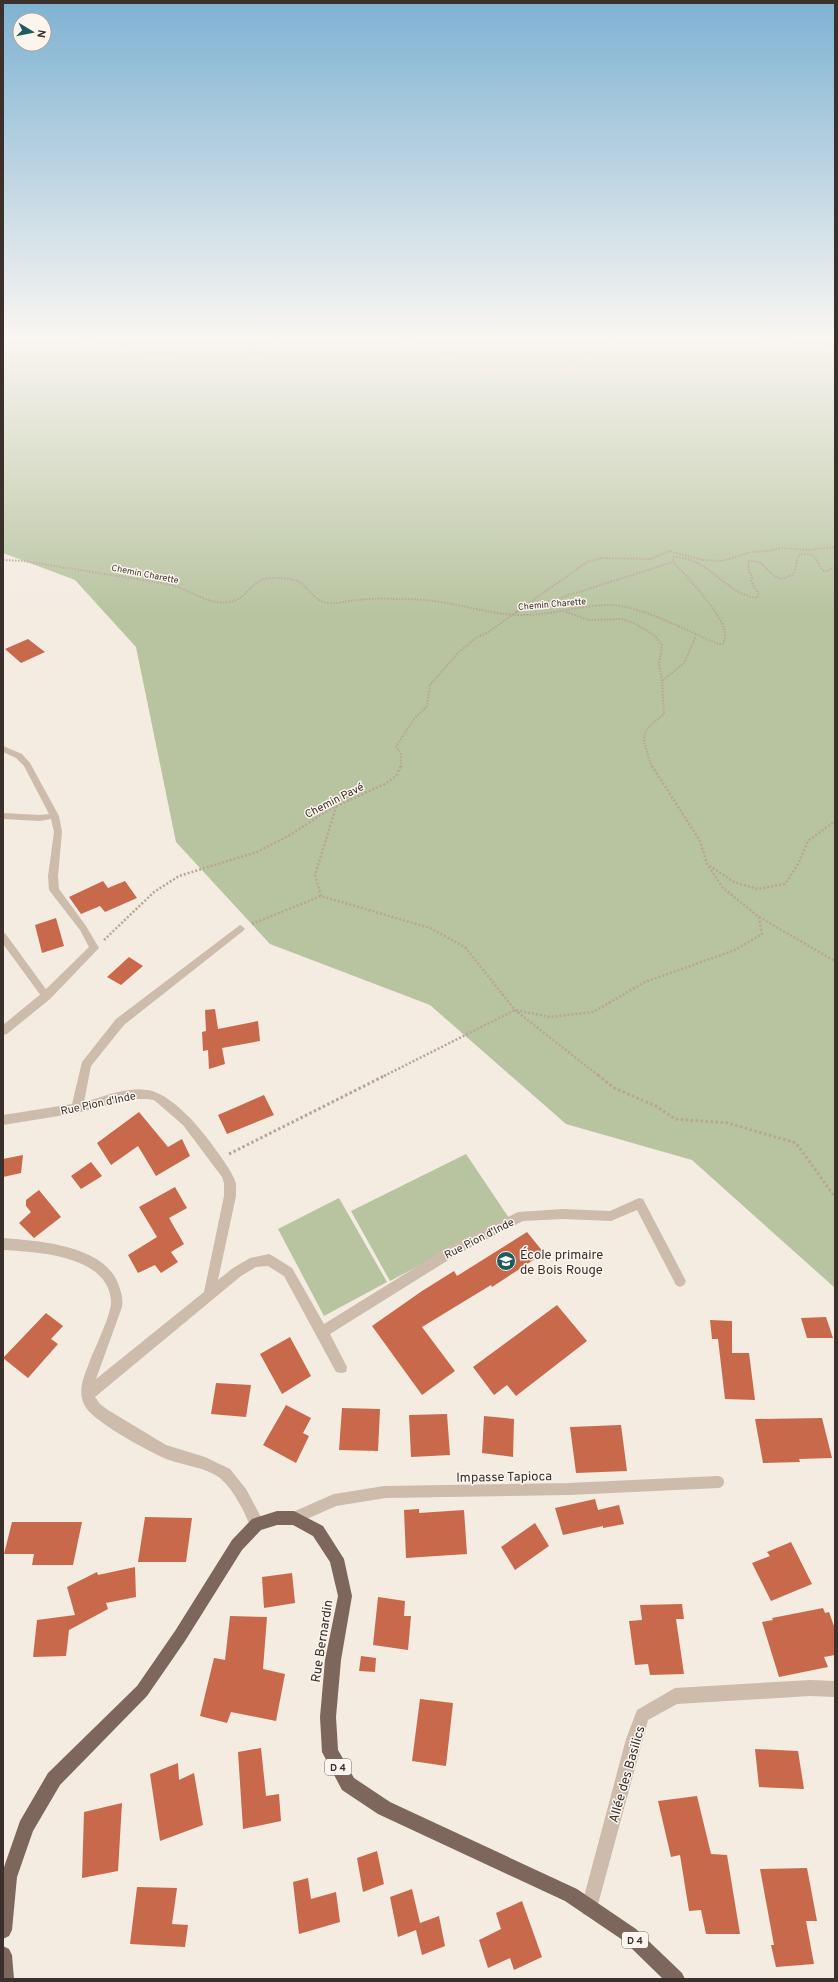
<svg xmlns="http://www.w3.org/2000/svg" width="838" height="1982" viewBox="0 0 838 1982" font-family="Overpass,sans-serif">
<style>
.green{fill:#b8c4a0}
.building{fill:#c8694b}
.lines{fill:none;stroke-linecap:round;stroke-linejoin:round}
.path-far2{stroke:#b9a596;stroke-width:2;stroke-dasharray:1.5 1.5;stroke-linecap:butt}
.path-far1{stroke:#b9a596;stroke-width:2.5;stroke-dasharray:2 2;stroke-linecap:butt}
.path{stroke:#b9a596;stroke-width:3;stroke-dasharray:2.5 2.5;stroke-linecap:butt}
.service-far2{stroke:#cdbbac;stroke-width:4.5}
.service-far1{stroke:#cdbbac;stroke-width:8}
.service{stroke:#cdbbac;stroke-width:12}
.minor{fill:#cdbbac;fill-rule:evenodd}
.primary{fill:#7d675c;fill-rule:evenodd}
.labels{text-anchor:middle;stroke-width:3;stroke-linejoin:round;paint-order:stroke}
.far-street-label{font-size:9px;fill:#3b302b;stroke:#fbf5ee}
.shield{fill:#fbf5ee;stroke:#756b66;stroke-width:1}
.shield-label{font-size:10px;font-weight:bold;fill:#3b302b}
.street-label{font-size:11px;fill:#3b302b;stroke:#fbf5ee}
.near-poi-label{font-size:13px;fill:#3b302b;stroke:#fbf5ee;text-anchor:start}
.near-street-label{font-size:13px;fill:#3b302b;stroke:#fbf5ee}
</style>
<rect width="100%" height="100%" fill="#f4ebe1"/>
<!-- green -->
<path class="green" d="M3,337H835V1288L692,1160L566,1124L430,1005L270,944L176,842L136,647L75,580L3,553Z
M466,1154L509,1218L390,1281L351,1211Z
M339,1198L387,1282L324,1316L278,1229Z"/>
<!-- building -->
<path class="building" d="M28,639L45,652L21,663L5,649Z
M103,881L108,888L125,881L137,898L105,912L100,906L81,914L69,897Z
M56,918L64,946L42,953L35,925Z
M129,957L143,966L121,985L107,977Z
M215,1009L218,1029L258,1021L260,1041L222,1048L225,1064L209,1069L208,1050L203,1051L202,1032L206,1031L205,1010Z
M264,1095L274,1115L227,1134L218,1115Z
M139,1112L168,1147L182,1139L190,1156L156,1176L138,1146L111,1165L97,1143Z
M23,1155L21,1173L3,1177V1159Z
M91,1162L102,1176L81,1189L71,1176Z
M175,1187L187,1208L169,1218L184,1244L171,1252L178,1262L161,1273L155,1265L138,1273L128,1255L157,1237L139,1207Z
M39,1190L61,1217L34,1238L19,1223L31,1212L26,1206V1200Z
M527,1232L544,1253L492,1287L491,1285L422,1327L455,1371L422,1395L372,1326L422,1291L454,1271L457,1276Z
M557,1305L587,1341L516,1396L507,1385L494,1395L473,1367Z
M46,1313L63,1326L51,1339L58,1344L28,1378L3,1358Z
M826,1317L833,1338H807L801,1318Z
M710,1320L732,1321V1353H749L755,1400L725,1399L718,1339H712Z
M290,1337L311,1376L282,1394L260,1354Z
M216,1383L251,1385L246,1417L211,1414Z
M286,1405L311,1418L303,1433L309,1436L296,1463L263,1445Z
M342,1408L380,1409L378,1451L339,1450Z
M447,1414L450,1455L411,1457L409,1415Z
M484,1416L514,1419L513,1457L482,1453Z
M822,1418L832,1458L799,1459L800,1462L763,1463L755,1419Z
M621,1425L627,1471L576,1473L570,1427Z
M595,1499L598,1510L619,1505L624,1524L603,1528V1526L563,1535L555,1508Z
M419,1509V1513L464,1510L467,1554L406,1558L404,1510Z
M145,1517L192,1518L186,1562H138Z
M12,1522H82L73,1565H32L34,1554H4Z
M535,1523L549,1546L515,1570L501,1547Z
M791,1542L812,1584L771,1601L752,1563L770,1556L767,1552Z
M135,1567L136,1597L106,1603L108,1609L69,1630L66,1656L33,1657L37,1620L75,1615L67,1587L97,1572L98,1575Z
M292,1573L295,1603L264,1608L262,1577Z
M378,1597L405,1601L404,1616H411L408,1650L373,1645Z
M682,1604L684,1619H676L684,1674L650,1675L648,1664L635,1665L629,1621L642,1620L640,1605Z
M823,1608L825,1613L829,1612L835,1629V1655L824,1657L828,1667L779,1677L762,1622L773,1620L772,1618Z
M230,1616L267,1617L263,1669L285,1674L276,1721L231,1712L227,1723L200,1716L214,1658L225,1660Z
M361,1656L376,1658L375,1672L359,1671Z
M420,1699L453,1703L446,1766L412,1761Z
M261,1748L266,1796L279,1794L281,1821L243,1829L238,1752Z
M755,1749L798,1751L804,1789L759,1787Z
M178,1763L179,1780L194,1773L203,1825L160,1841L150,1774Z
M697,1796L711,1854L727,1855L740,1934H706L701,1910L689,1911L680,1855L671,1857L658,1801Z
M122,1803L118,1871L82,1878L84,1812Z
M377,1851L384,1884L363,1892L357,1858Z
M807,1868L817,1921H806L814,1964L776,1967L771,1945H774L760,1869Z
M308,1878L311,1899L336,1892L340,1922L299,1934L293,1882Z
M137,1887L177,1888L172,1924L188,1925L185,1947L130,1944Z
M412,1889L420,1923L439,1916L445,1946L422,1955L416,1930L398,1937L390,1897Z
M522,1901L542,1957L514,1970L510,1958L488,1968L479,1940L501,1929L496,1913Z"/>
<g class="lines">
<!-- path-far2 -->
<path class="path-far2" d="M3,560L24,561L167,584C189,588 206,606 230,602C248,599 252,577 273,578C281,578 292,578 299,582C310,589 314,601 328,603C334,604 343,602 349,601C364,599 379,598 394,599C404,599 415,599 425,600C458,603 490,615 523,615C552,615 581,605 610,605C639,605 690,632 718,644H723C724,640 726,636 725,632C720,611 688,578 673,562L674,557C710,558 725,594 757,598L759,595L751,581L752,577L748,569L749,561L760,562L774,576L782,579L794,574L798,556C804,553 810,553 815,557C821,566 821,578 835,566
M516,612L673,562
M566,612L589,620L621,619L634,623L654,635L662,645L659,664L662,681
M401,767V754L396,746L414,719L427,706L430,685L458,653L477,637L487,633L587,562L602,558L651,559L669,551L703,560L722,561L751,552L769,551L780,548L808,550L835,547
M652,767C642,736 637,735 664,714L662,681L684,663L696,636"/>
<!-- path-far1 -->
<path class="path-far1" d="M652,766L700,841L707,864L734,882L758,889L785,884L798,864L808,841L835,821
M321,896L315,875L336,807
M759,917L835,961
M252,924L321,896L430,928L465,947L515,1010L599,1076
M104,940L154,892L179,876L257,852L290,835L330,809L385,784L396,776L401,766
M384,1076L515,1010L550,1017L593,1012L645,982L735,950L762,934L759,917L723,888L707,864"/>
<!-- path -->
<path class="path" d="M598,1075L614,1088L656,1106L675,1119L728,1123L796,1143L835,1197
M229,1154L386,1075"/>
<!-- service-far2 -->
<path class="service-far2" d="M61,337L149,357L217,368L237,366L260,358L285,337
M399,337L444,359L487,371L536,378L580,367L621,337
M739,337L835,352"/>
<!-- service-far1 -->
<path class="service-far1" d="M3,937L46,996"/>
<!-- service -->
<path class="service" d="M294,1518L335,1500L385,1492L569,1489L718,1482"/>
<!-- minor -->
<path class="minor" d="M3,746L22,754L30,763L59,816L62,832L58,876L59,889L86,926L99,948L50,999L7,1034L3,1035V1025L42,993L89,947L80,930L49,890L48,876L54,832L51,819L40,821L3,819V813L40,815L49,814L24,766L16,758L3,752Z
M240,925L243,927L245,929L243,931L124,1025L91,1066L84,1102C103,1097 127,1086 147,1090C163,1092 179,1107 190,1118C200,1128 234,1171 236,1184C236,1188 236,1192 236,1196L218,1280L233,1268L250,1258L269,1254L273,1256L292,1268L324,1324L450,1246L518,1212L563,1209L610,1211L639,1198L643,1199L686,1281L684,1285L680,1287L676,1285L637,1210L611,1221L563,1219L523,1221L458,1254L330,1334L347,1367L346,1372L341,1373L336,1372L284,1276L268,1266L256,1267L241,1276L95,1397L100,1404L108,1410L166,1445L205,1457L230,1469L246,1489L262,1519L264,1524L262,1529L257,1531L252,1529C244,1512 235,1491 220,1478C205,1467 186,1466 169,1460C151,1453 98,1424 87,1409C77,1396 82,1380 88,1366C93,1351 112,1315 111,1301C108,1255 37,1252 3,1250V1238C39,1241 109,1245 120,1289C122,1295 123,1300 122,1307L96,1379L204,1292L224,1196V1183L222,1177L183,1125L154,1100L147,1099H132L77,1113L3,1125V1115L72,1104L82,1062L116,1019Z
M810,1680L835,1681V1697L810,1696L677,1704L648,1720L597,1908L595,1914L589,1916L583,1914L581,1908L626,1739L637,1710L675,1688Z"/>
<!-- primary -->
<path class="primary" d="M277,1511H294L323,1526L344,1559L352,1596L341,1660L336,1717L338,1750L354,1778L390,1802L577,1889L636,1929L682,1973L685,1979H663L624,1941L565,1901L378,1814L342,1790L322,1752L320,1717L325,1660L338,1596L330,1562L313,1536L293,1525H277L261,1530L242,1550L185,1641L147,1696L60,1785L33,1831L17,1877L12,1930L9,1936L3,1939V1870L20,1821L48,1773L137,1686L175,1631L232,1540L252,1519Z
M3,1946L9,1949L12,1955L14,1979H3Z"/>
</g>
<!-- sky -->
<linearGradient id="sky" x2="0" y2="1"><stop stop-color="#7eb2d2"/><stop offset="0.55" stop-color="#faf6f2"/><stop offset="1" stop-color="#faf6f2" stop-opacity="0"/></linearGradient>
<rect width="838" height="614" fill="url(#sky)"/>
<!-- icons -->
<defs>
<symbol id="school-disc" viewBox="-11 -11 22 22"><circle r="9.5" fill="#1f5a5e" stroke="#fbf5ee"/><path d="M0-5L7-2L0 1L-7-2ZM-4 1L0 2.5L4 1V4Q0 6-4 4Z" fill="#fff"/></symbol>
</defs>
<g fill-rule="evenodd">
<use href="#school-disc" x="495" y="1250" width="22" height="22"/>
</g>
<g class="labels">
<!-- far-street labels -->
<g class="far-street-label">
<text transform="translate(145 574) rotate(11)" y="3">Chemin Charette</text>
<text transform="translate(552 604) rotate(-5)" y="3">Chemin Charette</text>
</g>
<!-- shield labels -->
<g class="shield">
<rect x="325" y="1759" width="26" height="16" rx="3"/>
<rect x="622" y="1932" width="26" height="16" rx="3"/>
</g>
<g class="shield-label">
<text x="338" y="1771">D 4</text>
<text x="635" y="1944">D 4</text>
</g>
<!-- street labels -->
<g class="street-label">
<text transform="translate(334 800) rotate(-27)" y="4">Chemin Pavé</text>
<text transform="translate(98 1103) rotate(-12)" y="4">Rue Pion d'Inde</text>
<text transform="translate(479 1238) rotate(-27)" y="4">Rue Pion d'Inde</text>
</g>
<!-- near-poi labels -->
<g class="near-poi-label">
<text x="520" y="1259">École primaire<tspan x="520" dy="15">de Bois Rouge</tspan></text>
</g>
<!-- near-street labels -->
<g class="near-street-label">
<text transform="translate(504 1476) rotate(-1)" y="5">Impasse Tapioca</text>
<text transform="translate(321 1641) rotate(-81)" y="5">Rue Bernardin</text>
<text transform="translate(626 1774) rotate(-74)" y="5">Allée des Basilics</text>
</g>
</g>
<!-- border -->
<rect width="838" height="1982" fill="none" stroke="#3b302b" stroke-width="8"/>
<!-- north arrow -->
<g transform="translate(32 32) rotate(100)"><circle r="19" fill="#fbf5ee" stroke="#aea6a0"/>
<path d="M0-3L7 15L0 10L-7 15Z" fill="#1f5a5e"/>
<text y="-6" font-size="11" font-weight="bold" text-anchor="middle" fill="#3b302b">N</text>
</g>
</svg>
